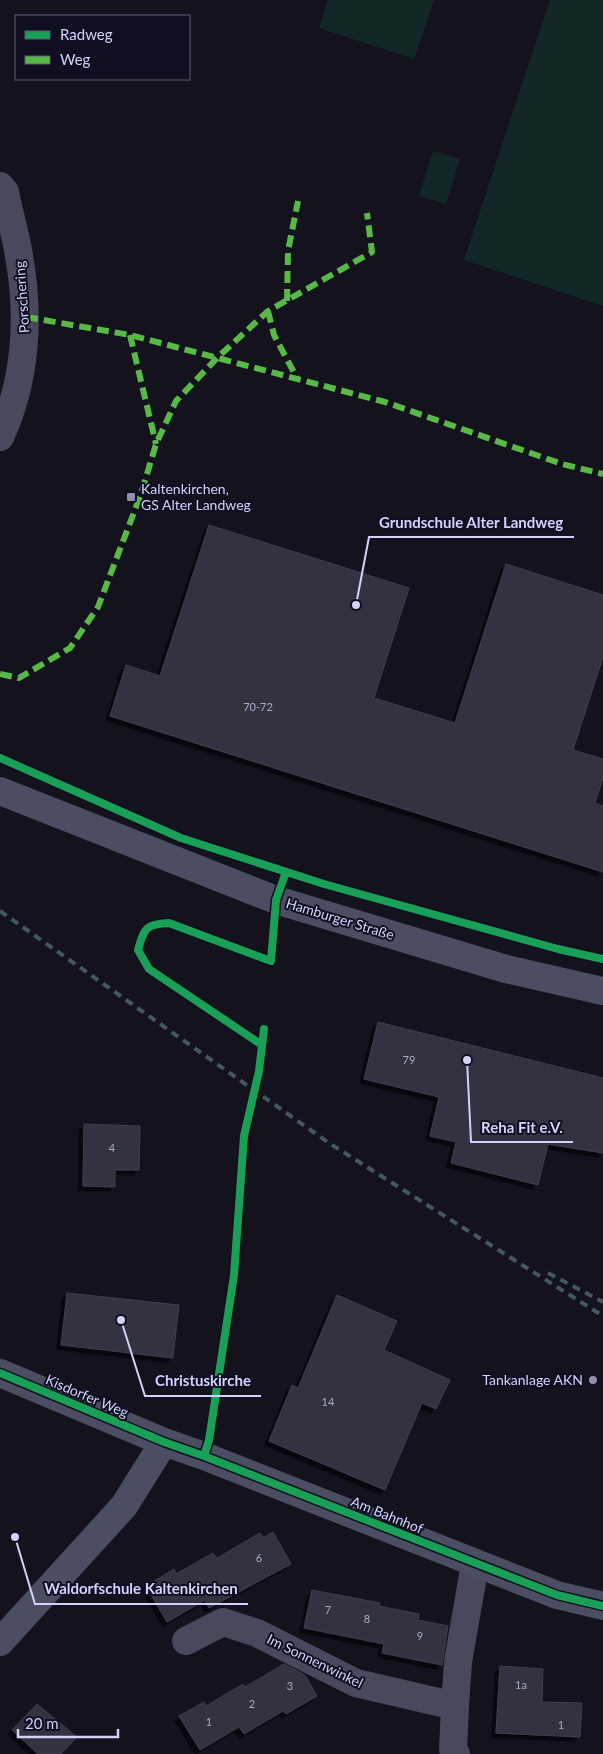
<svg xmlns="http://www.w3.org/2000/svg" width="603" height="1754" viewBox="0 0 603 1754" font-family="Lato,sans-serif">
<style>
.green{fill:#122827}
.building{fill:#32313f;stroke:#3f3e50;filter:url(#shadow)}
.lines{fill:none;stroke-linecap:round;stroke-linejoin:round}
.street{stroke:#49495d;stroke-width:28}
.secondary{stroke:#4b4d63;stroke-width:28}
.rail{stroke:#425964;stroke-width:4;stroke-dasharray:8 6;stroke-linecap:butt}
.quiet{stroke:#58b947;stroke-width:6;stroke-dasharray:12 6;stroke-linecap:butt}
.cycleway-casing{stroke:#100f21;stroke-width:11}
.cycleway{stroke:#1a9f57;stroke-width:8}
.poi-dot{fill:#908fae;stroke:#100f21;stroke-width:2}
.labels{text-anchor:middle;stroke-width:4;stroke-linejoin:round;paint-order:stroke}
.number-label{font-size:11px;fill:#abaacd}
.street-label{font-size:14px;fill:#d3d2fc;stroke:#100f21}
.poi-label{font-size:14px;fill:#d3d2fc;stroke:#100f21;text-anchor:start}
.leader{fill:none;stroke:#d3d2fc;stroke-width:2}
.callout-dot{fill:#d3d2fc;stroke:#100f21;stroke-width:2}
.callout-label{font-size:15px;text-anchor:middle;font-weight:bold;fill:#d3d2fc;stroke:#100f21;stroke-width:4;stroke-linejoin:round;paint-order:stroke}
</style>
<defs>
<filter id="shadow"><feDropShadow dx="-4.5" dy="4.5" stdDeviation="0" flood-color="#0009"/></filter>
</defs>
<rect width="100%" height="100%" fill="#14131d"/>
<!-- green -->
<path class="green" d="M328,0H434L414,59L319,28Z
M550,0H603V306L464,260Z
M433,151L460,159L446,204L419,196Z"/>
<!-- building -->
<path class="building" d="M209,525L409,588L374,698L455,723L506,564L603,595V657L573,750L603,759V778L595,803L603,806V872L110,716L126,665L160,676Z
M378,1022L603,1078V1153L548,1144L538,1185L451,1163L456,1142L430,1136L439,1097L364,1079Z
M84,1124L140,1126L139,1170H115V1187L83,1186Z
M67,1293L179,1305L173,1358L61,1345Z
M337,1295L397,1321L384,1350L450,1380L436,1409L422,1403L385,1490L269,1441L292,1385L298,1388Z
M273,1532L291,1564L209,1608L205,1600L167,1622L146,1586L174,1569L176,1574L213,1553L217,1558L260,1533L263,1538Z
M312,1590L380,1603L379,1606L419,1614L418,1620L448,1626L442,1665L382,1653L384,1644L304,1628Z
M284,1664L305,1675L317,1696L286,1714L283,1711L244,1734L239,1727L200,1750L179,1716L204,1702L206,1706L243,1684L245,1687Z
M500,1666L543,1669L542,1702L582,1703L580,1737L496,1733Z
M37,1704L77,1737L61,1754H38L12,1730Z"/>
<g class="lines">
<!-- street -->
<path class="street" d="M0,186L5,192C9,214 16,235 19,256C30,317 26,381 0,437
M186,1641L223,1622L257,1633L356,1683L455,1706L458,1662L475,1564
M455,1706L453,1750L456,1754"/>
<!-- secondary -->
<path class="secondary" d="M0,791L276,900L506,969L603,991
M0,1373L164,1442L204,1456L557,1595L603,1606
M0,1642L124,1506L164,1442"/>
<!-- rail -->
<path class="rail" d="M0,911L329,1143L603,1316
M548,1273L603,1302"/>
<!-- quiet -->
<path class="quiet" d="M287,301L288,251L298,201
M268,311L274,335L298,380
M26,317L130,335L385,402L562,464L603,474
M130,335L156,444
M0,674L19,678L70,648L98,607L141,494L156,444L176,401L217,358L268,311L372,252L367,213"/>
<defs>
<path id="cycleway" d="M0,758L181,838L324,884L558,949L603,959
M262,1045L149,969L138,950C144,928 146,924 169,923L271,961L276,900L286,872
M0,1373L164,1442L204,1456L557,1595L603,1606
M204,1456L209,1440L234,1275L244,1136L259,1071L264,1029"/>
</defs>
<!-- cycleway casing -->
<use href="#cycleway" class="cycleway-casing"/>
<!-- cycleway -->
<use href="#cycleway" class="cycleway"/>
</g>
<!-- markers -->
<g class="poi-dot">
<rect x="126" y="492" width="10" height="10" rx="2.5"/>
<circle cx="593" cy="1380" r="5"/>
</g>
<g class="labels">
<!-- number labels -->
<g class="number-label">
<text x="258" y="711">70-72</text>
<text x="409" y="1064">79</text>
<text x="112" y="1152">4</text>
<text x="328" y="1406">14</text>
<text x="259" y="1562">6</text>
<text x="328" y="1614">7</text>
<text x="367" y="1623">8</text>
<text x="420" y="1640">9</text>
<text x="521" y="1689">1a</text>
<text x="290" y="1690">3</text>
<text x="252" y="1708">2</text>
<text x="209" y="1726">1</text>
<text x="561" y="1729">1</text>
</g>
<!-- street labels -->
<g class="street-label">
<text transform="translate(22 297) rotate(-94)" y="5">Porschering</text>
<text transform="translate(340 919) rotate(17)" y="5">Hamburger Straße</text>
<text transform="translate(87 1396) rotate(23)" y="5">Kisdorfer Weg</text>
<text transform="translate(387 1515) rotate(22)" y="5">Am Bahnhof</text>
<text transform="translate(315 1661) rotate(26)" y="5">Im Sonnenwinkel</text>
</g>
<!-- poi labels -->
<g class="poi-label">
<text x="141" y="494">Kaltenkirchen,<tspan x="141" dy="16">GS Alter Landweg</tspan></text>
<text x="583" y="1385" text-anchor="end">Tankanlage AKN</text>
</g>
</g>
<!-- callouts -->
<path class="leader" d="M356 605L369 537H574M467 1060L471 1142H573M121 1320L145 1396H261M15 1537L35 1604H248"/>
<g class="callout-dot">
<circle cx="356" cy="605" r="5"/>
<circle cx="467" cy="1060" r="5"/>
<circle cx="121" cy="1320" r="5"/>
<circle cx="15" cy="1537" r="5"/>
</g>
<g class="callout-label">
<text x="471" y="528">Grundschule Alter Landweg</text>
<text x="522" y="1133">Reha Fit e.V.</text>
<text x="203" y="1386">Christuskirche</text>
<text x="141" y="1594">Waldorfschule Kaltenkirchen</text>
</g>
<!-- legend -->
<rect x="15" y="15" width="175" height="65" fill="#100f21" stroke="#5e5d79"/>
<rect x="25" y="31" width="25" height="8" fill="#1a9f57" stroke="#5e5d79"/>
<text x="60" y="40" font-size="15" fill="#d3d2fc">Radweg</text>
<rect x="25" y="56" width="25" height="8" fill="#58b947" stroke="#5e5d79"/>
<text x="60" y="65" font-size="15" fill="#d3d2fc">Weg</text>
<!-- scale -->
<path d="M18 1729v8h100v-8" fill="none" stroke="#d3d2fc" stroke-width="2.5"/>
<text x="25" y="1729" font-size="15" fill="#d3d2fc" stroke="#100f21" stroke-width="4" paint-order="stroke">20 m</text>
</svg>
